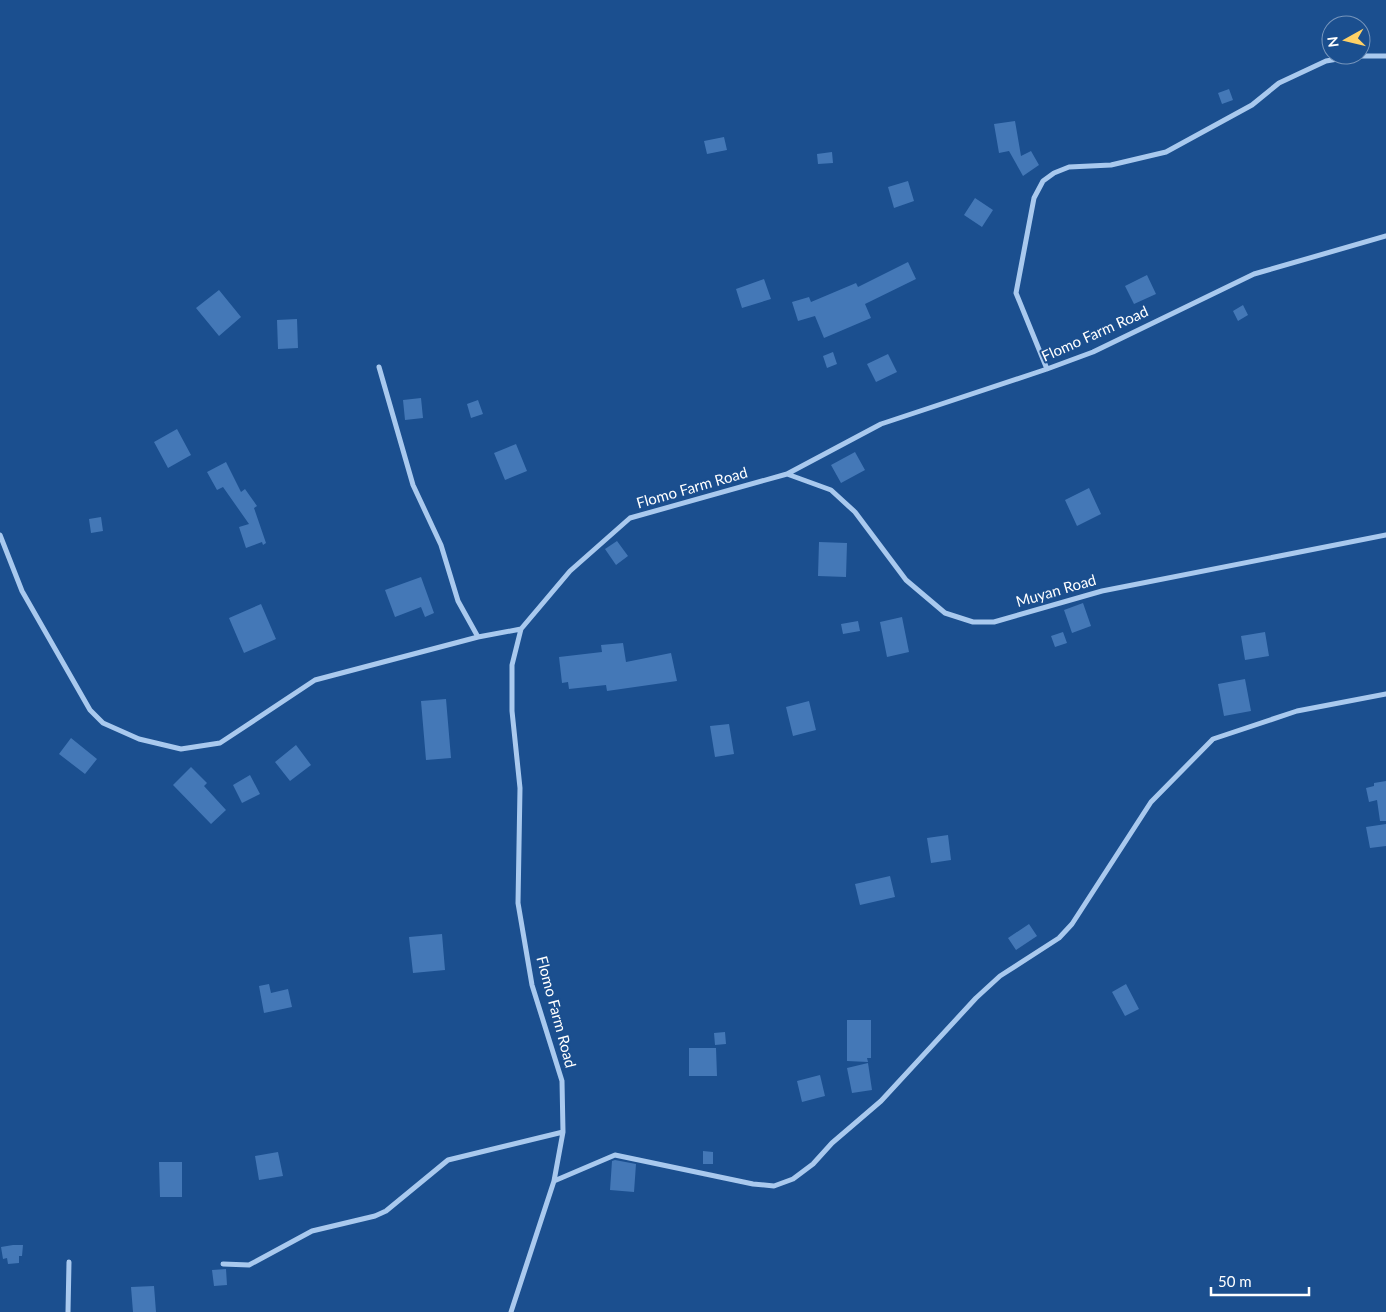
<svg xmlns="http://www.w3.org/2000/svg" width="1386" height="1312" viewBox="0 0 1386 1312" font-family="Lato,sans-serif">
<style>
.building{fill:#4478b7}
.lines{fill:none;stroke-linecap:round;stroke-linejoin:round}
.minor{stroke:#a9c9ee;stroke-width:5}
.labels{text-anchor:middle;stroke-width:4;stroke-linejoin:round;paint-order:stroke}
.street-label{font-size:15px;fill:#fff;stroke:#1b4f8f}
</style>
<rect width="100%" height="100%" fill="#1b4f8f"/>
<!-- building -->
<path class="building" d="M1229,89L1233,100L1222,104L1218,93Z
M1015,121L1021,156L1031,151L1039,165L1023,176L1009,151L999,153L994,124Z
M724,137L727,150L707,154L704,141Z
M832,152L833,163L818,164L817,154Z
M908,181L914,201L894,208L888,187Z
M975,198L993,210L982,227L964,215Z
M908,262L916,279L865,304L871,318L824,338L815,316L798,321L792,302L809,297L811,302L856,283L858,287Z
M1147,275L1156,294L1134,304L1125,286Z
M764,279L771,299L742,308L736,289Z
M219,290L241,317L219,336L196,308Z
M1243,305L1248,315L1238,321L1233,311Z
M297,319L298,348L278,349L277,320Z
M833,352L837,364L827,368L823,356Z
M888,354L897,372L876,382L867,364Z
M421,398L423,418L405,420L403,400Z
M478,400L483,414L471,418L467,404Z
M177,429L191,455L168,468L154,442Z
M516,444L527,471L505,480L494,453Z
M855,452L865,470L841,483L831,465Z
M226,462L241,492L245,489L257,506L254,508L266,543L263,545L262,542L246,548L239,527L249,524L223,487L217,490L207,472Z
M1089,488L1101,514L1077,526L1065,500Z
M101,517L103,531L91,533L89,519Z
M617,541L628,556L616,565L605,549Z
M819,542L847,543L846,577L818,576Z
M421,577L434,613L425,617L421,607L395,617L385,590Z
M1083,603L1091,626L1072,633L1064,610Z
M261,604L276,639L244,653L229,618Z
M902,617L909,652L887,657L880,622Z
M858,621L860,631L843,634L841,624Z
M1063,632L1067,643L1055,647L1051,636Z
M1265,632L1269,656L1245,660L1241,636Z
M623,643L626,662L671,653L677,681L607,691L606,685L569,689L568,682L562,683L559,657L602,652L601,645Z
M1245,679L1251,711L1224,716L1218,684Z
M446,699L451,758L426,760L421,701Z
M809,701L816,730L793,736L786,707Z
M729,724L734,754L715,757L710,726Z
M71,738L97,759L85,774L59,754Z
M296,745L311,765L290,781L275,762Z
M191,767L207,783L204,786L226,810L211,824L173,785Z
M250,775L260,794L242,803L233,785Z
M1386,781V821H1380L1377,800L1369,802L1366,788L1374,786V783Z
M1386,824V846L1370,848L1366,827Z
M948,835L951,860L931,863L927,838Z
M890,876L895,897L860,905L855,884Z
M1029,924L1037,936L1016,950L1008,938Z
M442,934L445,970L413,973L409,937Z
M269,984L271,993L288,989L292,1007L264,1013L259,986Z
M1126,984L1139,1009L1125,1016L1112,992Z
M847,1020H871V1058H867L868,1062L847,1061Z
M725,1032L726,1044L715,1045L714,1033Z
M689,1048H716L717,1076H689Z
M868,1063L872,1090L852,1093L847,1068Z
M820,1075L825,1096L802,1102L797,1081Z
M703,1151L713,1152V1164H703Z
M278,1152L283,1176L259,1180L255,1156Z
M615,1160L636,1164L634,1192L610,1190L612,1161Z
M159,1162H182V1197H160Z
M13,1245H23L22,1256H19V1263L8,1264L7,1258L3,1259L1,1247Z
M226,1269L227,1285L214,1286L212,1270Z
M154,1286L156,1312H133L131,1287Z"/>
<g class="lines">
<!-- minor -->
<path class="minor" d="M379,367L413,485L441,545L458,601L478,637
M1047,369L1016,293L1034,198L1043,181L1054,173L1069,167L1111,165L1166,152L1252,105L1279,83L1326,61L1355,56H1386
M787,474L831,490L855,512L906,580L945,613L973,622H994L1102,591L1386,535
M0,535L22,591L90,710L103,723L139,739L181,749L220,743L315,680L478,637L521,629
M554,1181L615,1155L753,1184L774,1186L793,1179L813,1164L832,1143L881,1101L976,998L1000,976L1059,938L1072,924L1151,802L1213,739L1297,711L1386,694
M223,1264L249,1265L312,1231L375,1216L386,1211L448,1160L563,1132
M68,1312L69,1262
M511,1312L554,1181L563,1132L562,1081L532,985L518,903L520,788L512,711V665L521,629L570,571L630,518L787,474L881,424L1047,369L1093,352L1254,274L1386,236"/>
</g>
<g class="labels">
<!-- street labels -->
<g class="street-label">
<text transform="translate(1095 334) rotate(-24)" y="5">Flomo Farm Road</text>
<text transform="translate(692 488) rotate(-16)" y="5">Flomo Farm Road</text>
<text transform="translate(1056 591) rotate(-16)" y="5">Muyan Road</text>
<text transform="translate(556 1012) rotate(75)" y="5">Flomo Farm Road</text>
</g>
</g>
<!-- north arrow -->
<g transform="translate(1346 40) rotate(262)"><circle r="24" fill="#1b4f8f" stroke="#7695bc"/>
<path d="M0-4L9 19L0 12L-9 19Z" fill="#ffd166"/>
<text y="-8" font-size="14" font-weight="bold" text-anchor="middle" fill="#ffffff">N</text>
</g>
<!-- scale -->
<path d="M1211 1287v8h98v-8" fill="none" stroke="#ffffff" stroke-width="2.5"/>
<text x="1218" y="1287" font-size="15" fill="#ffffff" stroke="#1b4f8f" stroke-width="4" paint-order="stroke">50 m</text>
</svg>
